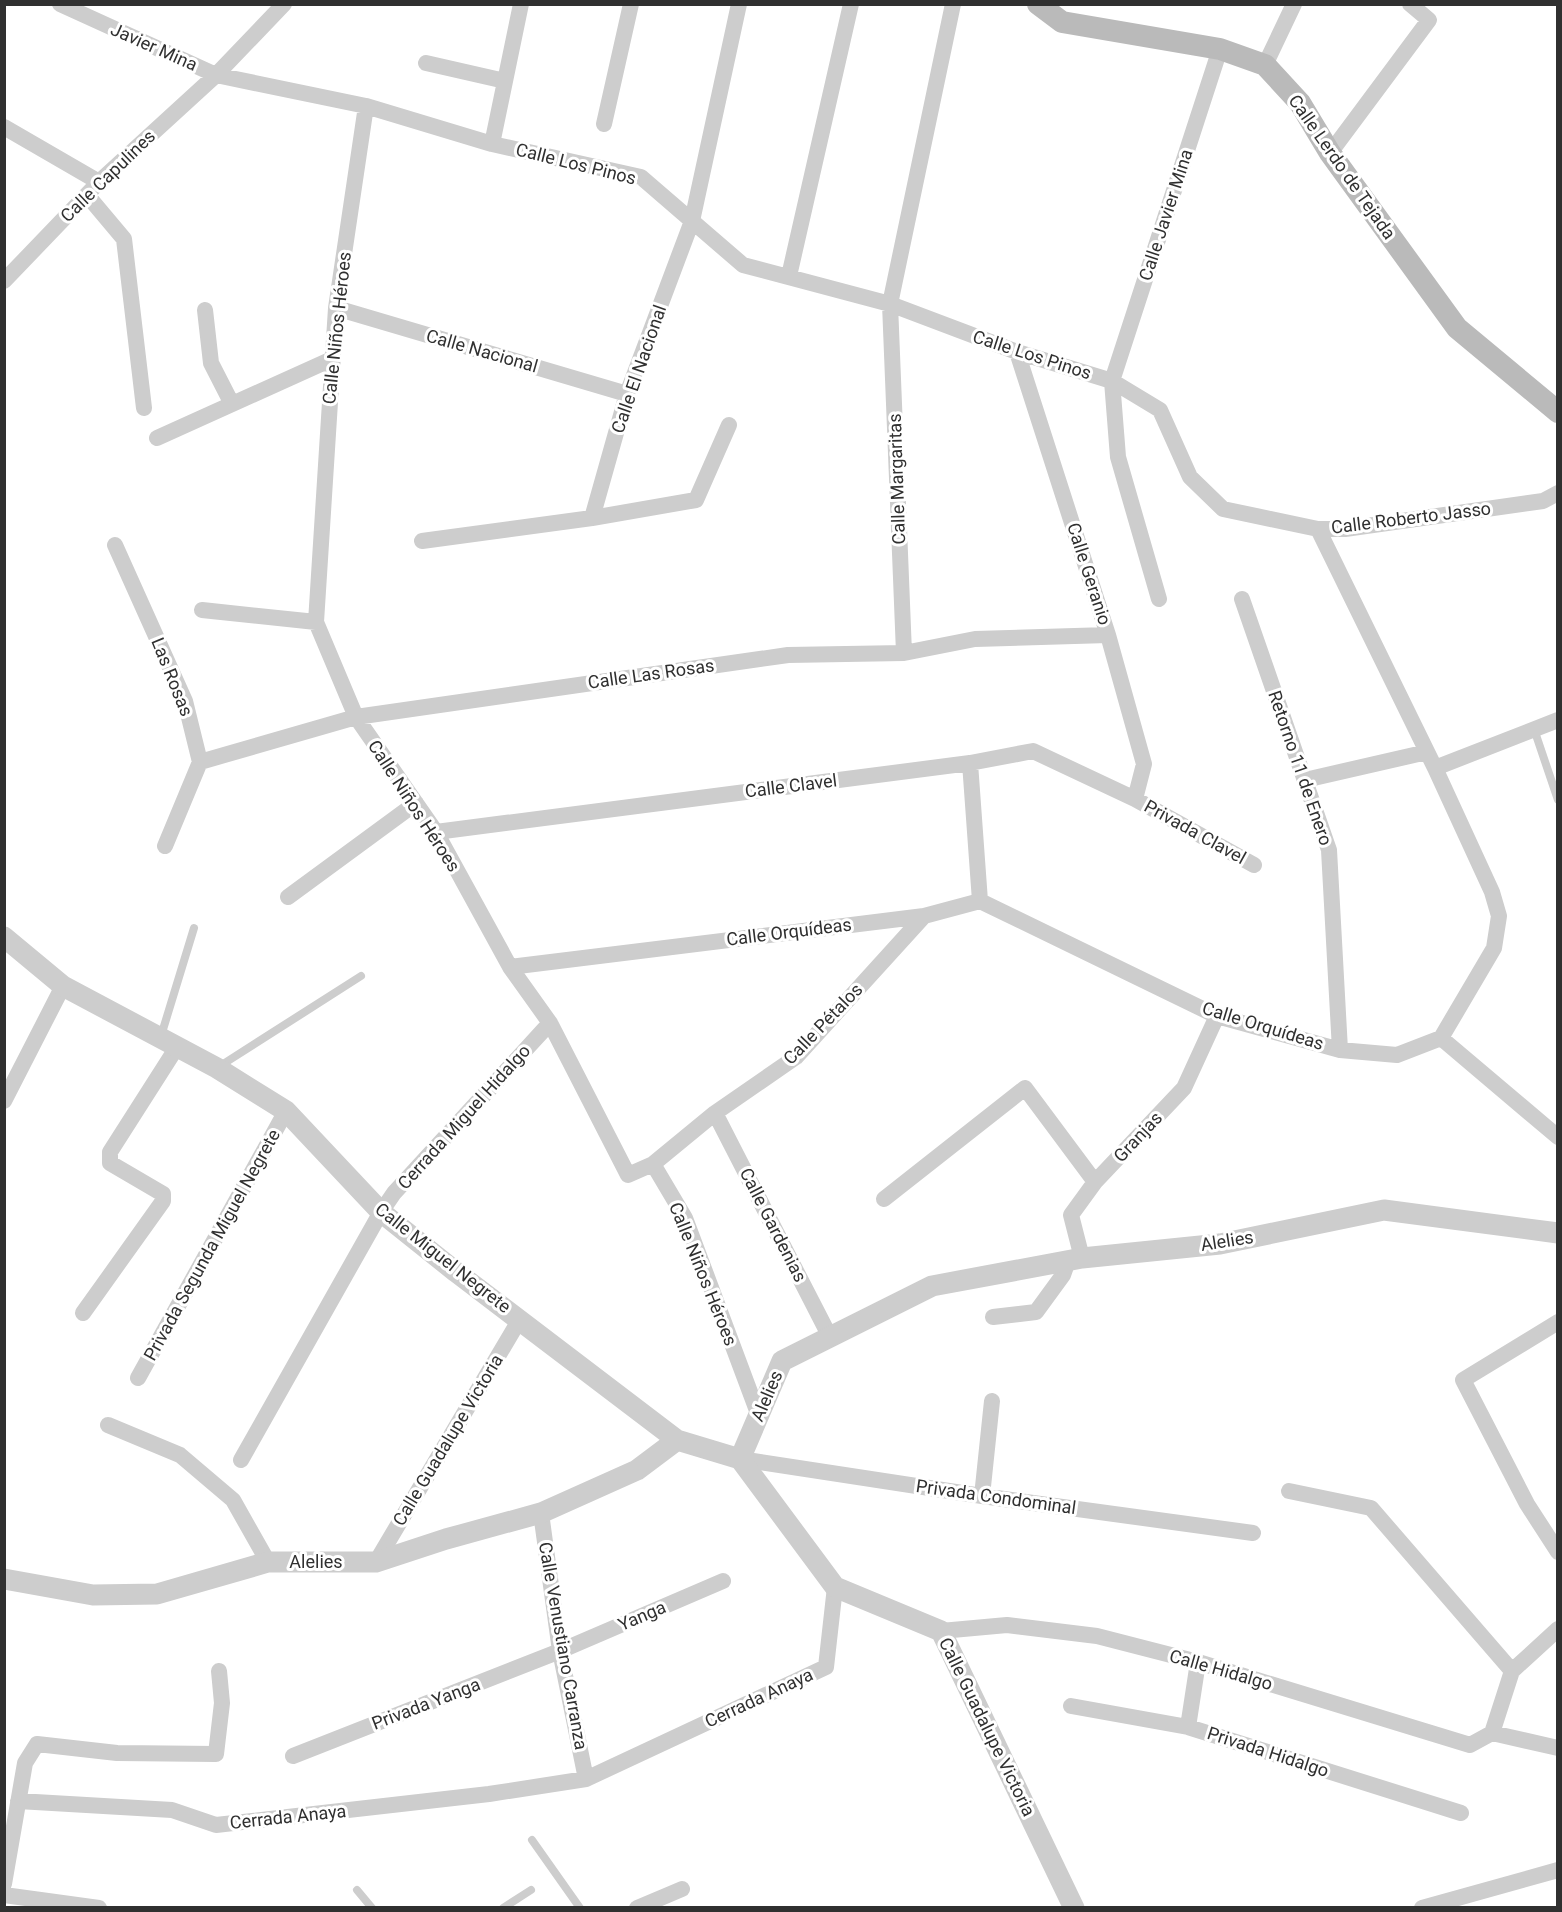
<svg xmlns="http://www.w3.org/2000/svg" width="1562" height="1912" viewBox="0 0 1562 1912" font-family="Roboto,sans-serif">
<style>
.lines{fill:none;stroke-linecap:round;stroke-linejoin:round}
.service{stroke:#cdcdcd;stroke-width:8}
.minor{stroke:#cdcdcd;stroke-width:16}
.tertiary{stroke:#cdcdcd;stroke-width:21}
.secondary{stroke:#bababa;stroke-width:22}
.labels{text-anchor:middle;stroke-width:6;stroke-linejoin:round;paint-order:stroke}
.street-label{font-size:18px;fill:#303030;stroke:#fff}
</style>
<rect width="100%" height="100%" fill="#fff"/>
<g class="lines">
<!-- service -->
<path class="service" d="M1534,729L1558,800
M161,1036L194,928
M220,1066L361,976
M532,1840L580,1908
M357,1890L372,1908
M503,1908L531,1890"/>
<!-- minor -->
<path class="minor" d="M60,4L216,75L366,106L492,144L641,177L743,265L890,304L1017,352L1112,381L1160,410L1190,477L1223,509L1318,529H1345L1543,501L1558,493
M426,63L505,81
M1265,65L1294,4
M366,106L336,308L316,622L356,717L436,832L510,967L550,1023L628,1175L653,1164L715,1113L796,1057L924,916
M604,124L631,4
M4,127L99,182
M492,144L521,4
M1330,153L1429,20L1410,4
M87,195L124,239L144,408
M789,276L851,4
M4,281L99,182L216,75L284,4
M336,308L627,394
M205,310L211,363L232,404
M1017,352L1108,635L1144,764L1135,799
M157,438L332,359
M592,518L627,394L692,221L739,4
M422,541L592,518L696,500L729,425
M115,545L185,701L200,762L165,846
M1159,599L1118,457L1112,381L1220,49
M1242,599L1329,850L1340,1050
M202,610L316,622
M904,653L890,304L953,4
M200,762L356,717L788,655L904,653L975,639L1108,635
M970,763L980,901
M1435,768L1558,720
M1305,780L1427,752
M436,832L970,763L1033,751L1135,799L1254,865
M288,897L416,803
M510,967L924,916L980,901L1217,1016L1340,1050L1397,1055L1441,1038L1494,948L1499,916L1492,892L1435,768L1318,529
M1441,1038L1558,1137
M4,1101L63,986
M715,1113L830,1337
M653,1164L685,1218L759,1416
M884,1199L1025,1088L1095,1182
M1082,1258L1071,1215L1095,1182L1184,1088L1217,1016
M83,1313L163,1201V1194L110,1163V1152L177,1047
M993,1317L1036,1312L1063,1275L1068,1261
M1558,1322L1463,1380L1527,1504L1558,1552
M138,1378L286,1111
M108,1425L180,1455L233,1500L268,1562
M740,1459L982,1496L1253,1533
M241,1460L381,1212L394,1193L550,1023
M1289,1491L1371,1508L1512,1671
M982,1496L992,1401
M541,1513L560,1651L586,1779
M376,1562L520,1319
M941,1631L1007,1625L1097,1636L1198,1662L1470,1745L1492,1733
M1071,1706L1188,1727L1461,1813
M1188,1727L1198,1662
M1492,1733L1512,1671L1558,1629
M1492,1733L1558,1748
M293,1756L560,1651L723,1581
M18,1801L172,1810L216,1825L489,1794L586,1779L826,1667L835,1587
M4,1884L25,1763L37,1744L117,1753L216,1754L222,1703L219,1671
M4,1895L99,1908
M637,1908L682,1889
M1422,1908L1558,1870"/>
<!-- tertiary -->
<path class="tertiary" d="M4,937L63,986L217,1068L286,1111L381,1212L456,1272L677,1440L740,1459
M740,1459L782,1361L932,1286L1082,1258L1220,1244L1384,1210L1558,1233
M740,1459L835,1587L941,1631L1074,1908
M4,1579L93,1595L157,1594L268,1562H376L446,1539L541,1513L637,1470L677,1440"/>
<!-- secondary -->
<path class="secondary" d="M1038,4L1062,22L1220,49L1265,65L1300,103L1330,153L1457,328L1558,412"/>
</g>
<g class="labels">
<!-- street labels -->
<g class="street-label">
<text transform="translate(154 47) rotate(24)" y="6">Javier Mina</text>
<text transform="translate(576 164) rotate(14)" y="6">Calle Los Pinos</text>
<text transform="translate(1342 167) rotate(55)" y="6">Calle Lerdo de Tejada</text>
<text transform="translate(108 176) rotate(-44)" y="6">Calle Capulines</text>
<text transform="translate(1166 215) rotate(-72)" y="6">Calle Javier Mina</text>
<text transform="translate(337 328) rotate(-84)" y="6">Calle Niños Héroes</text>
<text transform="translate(482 351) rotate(16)" y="6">Calle Nacional</text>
<text transform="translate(1032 355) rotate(18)" y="6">Calle Los Pinos</text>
<text transform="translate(639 369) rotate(-71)" y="6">Calle El Nacional</text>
<text transform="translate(897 479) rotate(-92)" y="6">Calle Margaritas</text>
<text transform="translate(1411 518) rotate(-7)" y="6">Calle Roberto Jasso</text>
<text transform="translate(1089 574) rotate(72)" y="6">Calle Geranio</text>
<text transform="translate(651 674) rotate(-8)" y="6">Calle Las Rosas</text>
<text transform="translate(172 677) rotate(68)" y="6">Las Rosas</text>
<text transform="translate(1300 768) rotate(71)" y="6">Retorno 11 de Enero</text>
<text transform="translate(791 786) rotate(-7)" y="6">Calle Clavel</text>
<text transform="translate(414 806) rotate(57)" y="6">Calle Niños Héroes</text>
<text transform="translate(1195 832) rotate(29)" y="6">Privada Clavel</text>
<text transform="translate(789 932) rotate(-7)" y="6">Calle Orquídeas</text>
<text transform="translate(823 1024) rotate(-46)" y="6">Calle Pétalos</text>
<text transform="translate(1263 1026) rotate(17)" y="6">Calle Orquídeas</text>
<text transform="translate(464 1117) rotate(-48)" y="6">Cerrada Miguel Hidalgo</text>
<text transform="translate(1138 1137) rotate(-47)" y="6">Granjas</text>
<text transform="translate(773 1225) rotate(63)" y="6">Calle Gardenias</text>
<text transform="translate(1227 1241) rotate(-9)" y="6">Alelies</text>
<text transform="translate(212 1245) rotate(-61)" y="6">Privada Segunda Miguel Negrete</text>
<text transform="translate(443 1258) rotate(38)" y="6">Calle Miguel Negrete</text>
<text transform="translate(703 1274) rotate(68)" y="6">Calle Niños Héroes</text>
<text transform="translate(767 1396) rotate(-67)" y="6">Alelies</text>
<text transform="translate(448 1440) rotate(-59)" y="6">Calle Guadalupe Victoria</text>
<text transform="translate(996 1497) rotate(8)" y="6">Privada Condominal</text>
<text x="316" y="1568">Alelies</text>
<text transform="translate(642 1616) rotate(-23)" y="6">Yanga</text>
<text transform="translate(563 1646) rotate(80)" y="6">Calle Venustiano Carranza</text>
<text transform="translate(1221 1670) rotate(16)" y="6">Calle Hidalgo</text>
<text transform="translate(759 1698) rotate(-25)" y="6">Cerrada Anaya</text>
<text transform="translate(426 1704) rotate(-21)" y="6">Privada Yanga</text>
<text transform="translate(987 1727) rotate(64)" y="6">Calle Guadalupe Victoria</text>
<text transform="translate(1268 1752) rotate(18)" y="6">Privada Hidalgo</text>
<text transform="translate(288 1817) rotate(-6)" y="6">Cerrada Anaya</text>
</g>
</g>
<!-- border -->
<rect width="1562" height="1912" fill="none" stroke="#303030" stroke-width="12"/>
</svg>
